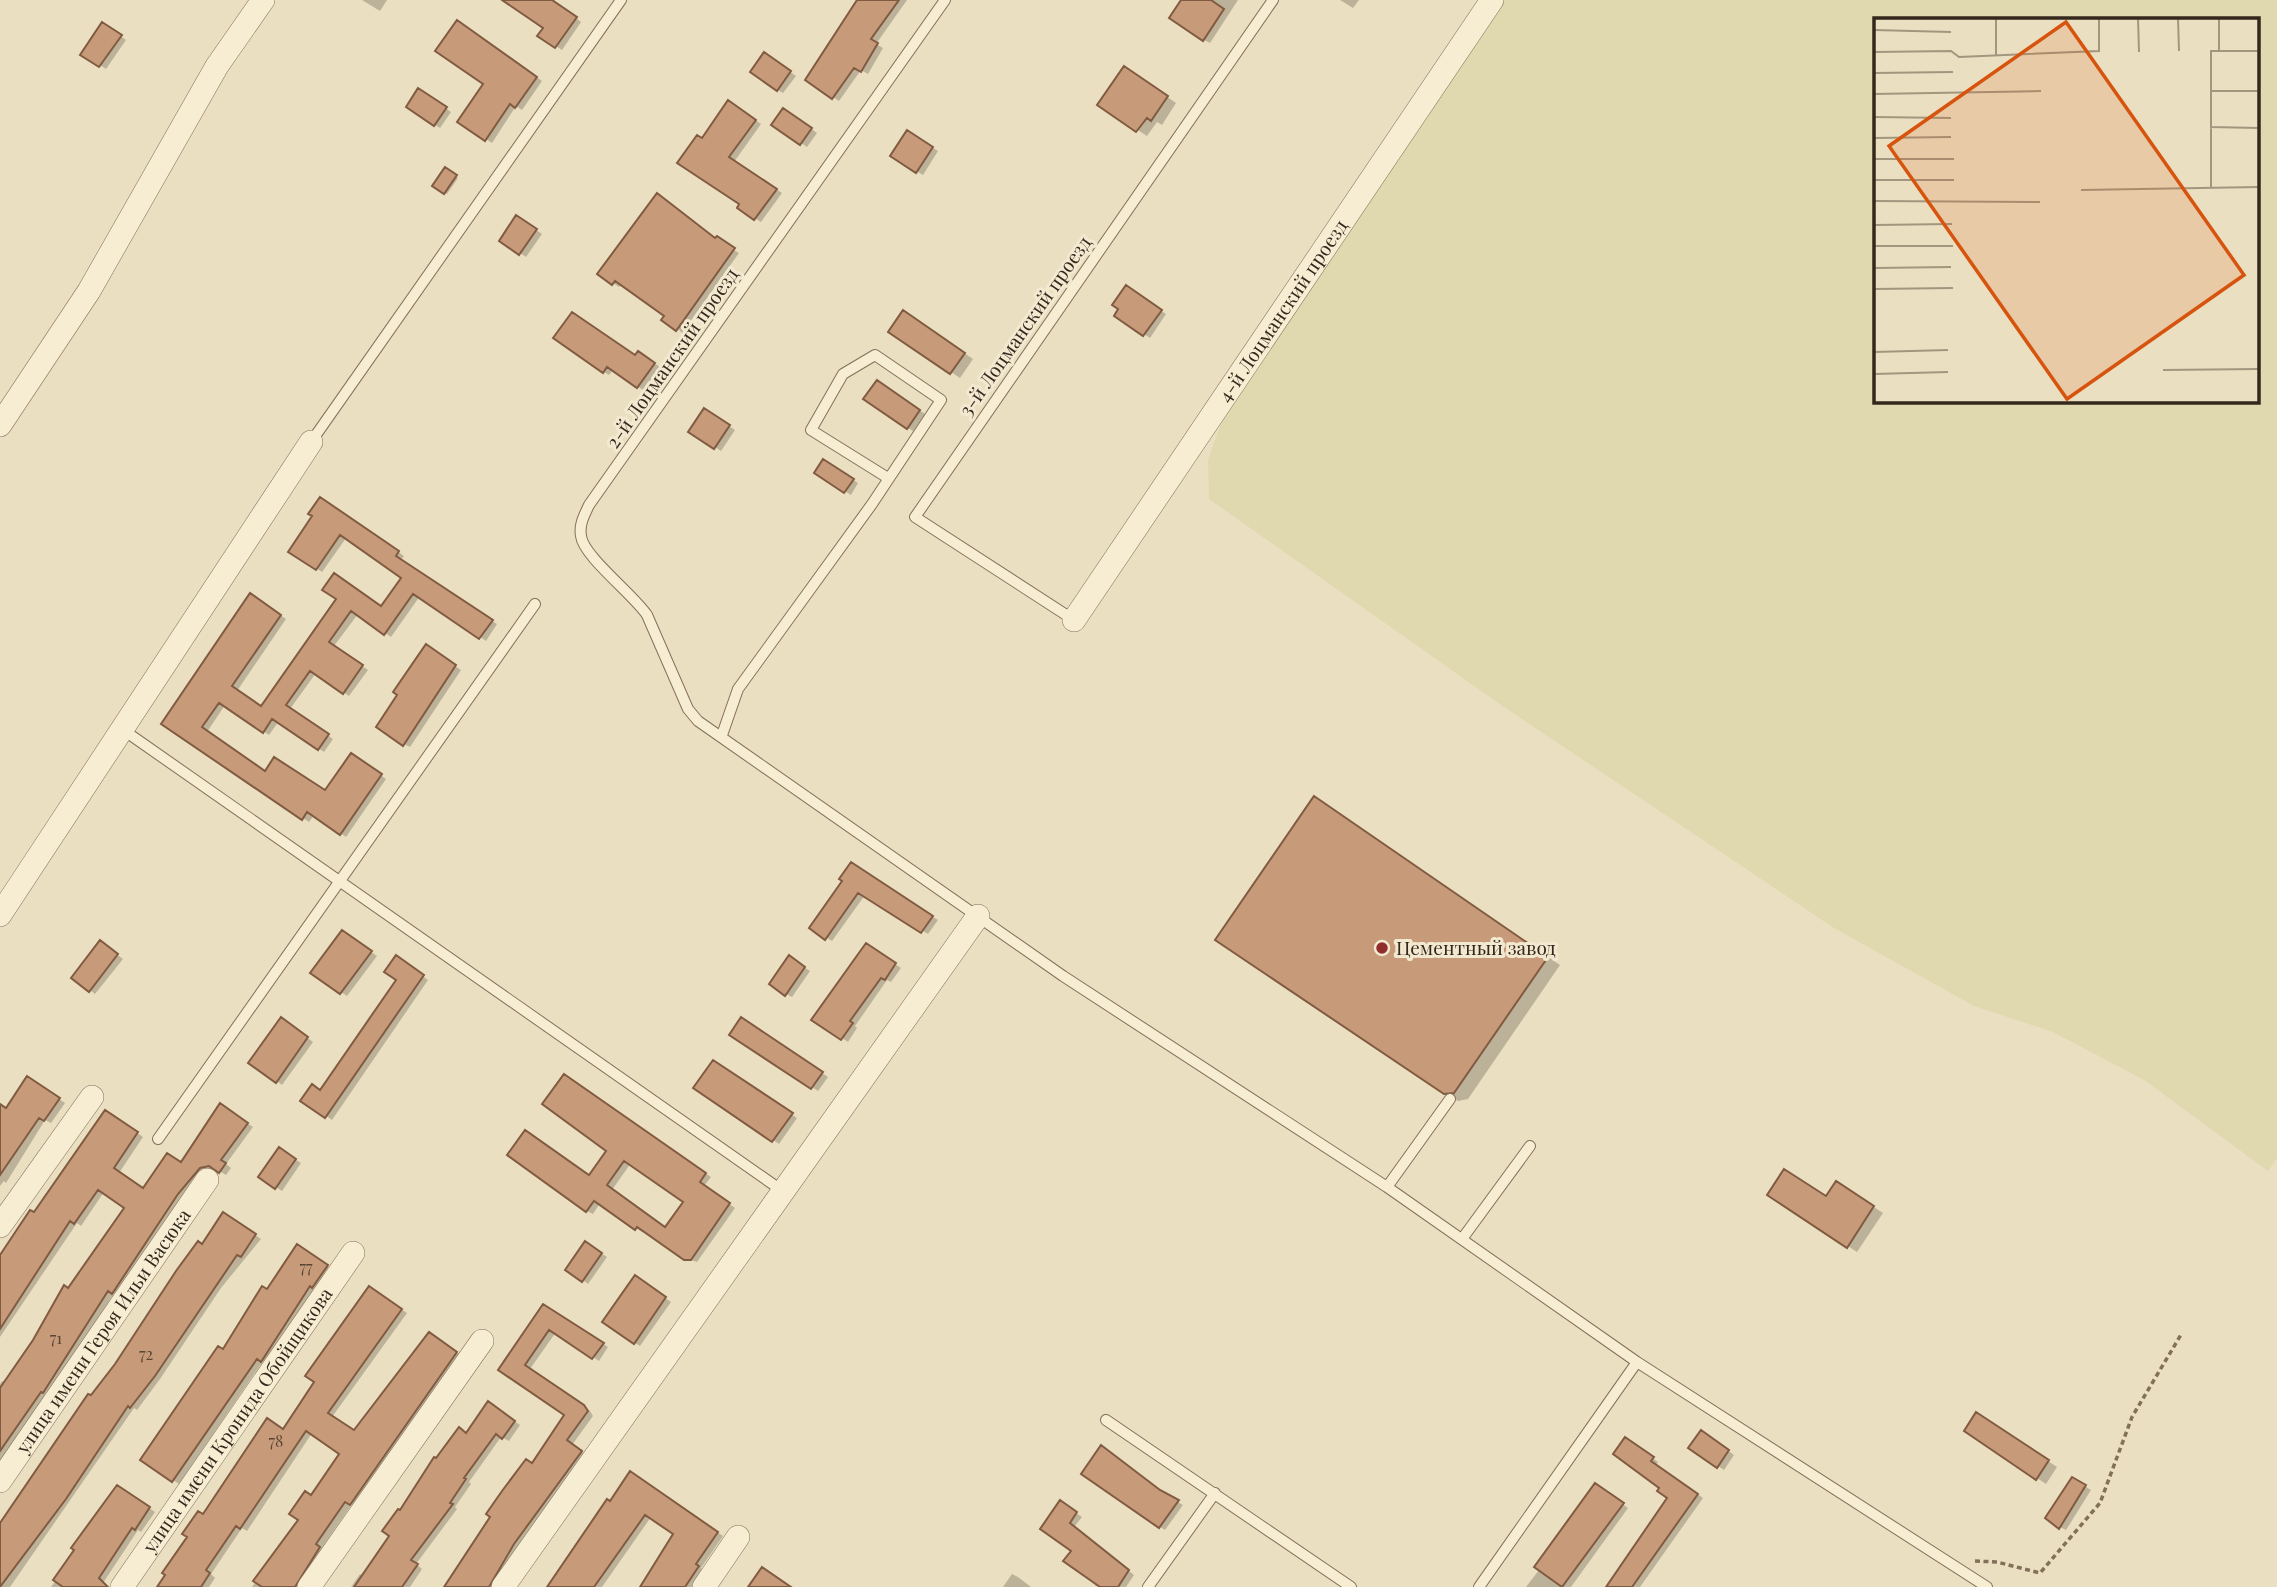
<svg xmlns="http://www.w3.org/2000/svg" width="2277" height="1587" viewBox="0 0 2277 1587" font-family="'Playfair Display',serif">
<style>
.farmland{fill:#e0d9af;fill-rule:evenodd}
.shadow{fill:#0003;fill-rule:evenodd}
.building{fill:#c79b79;stroke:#815b41;stroke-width:2;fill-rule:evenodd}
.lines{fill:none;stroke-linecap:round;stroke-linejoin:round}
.lane-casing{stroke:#83705a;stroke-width:12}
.street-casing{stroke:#83705a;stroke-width:24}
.path{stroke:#83705a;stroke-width:3.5;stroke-dasharray:5 3.5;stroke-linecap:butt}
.lane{stroke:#f6edd3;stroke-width:10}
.street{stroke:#f6edd3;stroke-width:23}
.poi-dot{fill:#8f2e2d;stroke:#f3e9d0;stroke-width:2.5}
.labels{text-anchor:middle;stroke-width:6;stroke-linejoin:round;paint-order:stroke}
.number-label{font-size:16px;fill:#594534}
.street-label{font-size:19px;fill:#34281d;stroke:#f3e9d0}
.poi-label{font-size:19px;fill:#34281d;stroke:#f3e9d0;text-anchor:start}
.inset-road{fill:none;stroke:#a2967f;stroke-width:2}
.view{fill:#d6540e;fill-opacity:0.15;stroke:#d6540e;stroke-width:3.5}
.inset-edge{fill:none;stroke:#34281d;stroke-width:3.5}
</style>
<rect width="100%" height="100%" fill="#ebdfc1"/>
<!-- farmland -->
<path class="farmland" d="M1504,0H2277V1158L2268,1171L2144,1080L2053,1032L1974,1006L1834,928L1501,705L1209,499L1208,460L1225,412ZM1876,19H2258V401H1876Z"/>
<!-- shadow -->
<path class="shadow" d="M362,0H387L380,11Z
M505,0H554L581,22L562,50L540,35L545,28Z
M860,0H907L876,44L883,48L868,74L861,70L839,101L807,80Z
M1183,0H1238L1210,43L1204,40Z
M1340,0H1359L1353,8Z
M463,26L542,81L522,110L516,106L492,143L460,121L485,84Z
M109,28L126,40L106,69L83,54Z
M770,58L796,76L783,93L778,90Z
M1134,74L1176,103L1162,125L1157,122L1147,136L1099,105Z
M425,94L451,112L440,128L435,125Z
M735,106L761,124L734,162L782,193L761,222L739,208L742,204L703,140Z
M790,113L817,133L807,147L774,124Z
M907,132L938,151L923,175L892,156Z
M446,169L458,178L447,194L434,186Z
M523,221L542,234L526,257L520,253Z
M716,240L739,253L682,333L667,316L622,284L619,287L599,274Z
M1132,291L1166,314L1150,338L1116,315Z
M913,318L973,359L960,378L891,332Z
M556,338L636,357L644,356L660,367L643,390L613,370L609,375L604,372Z
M883,385L925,414L913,431L908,428Z
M705,410L735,430L721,451L691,431Z
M824,461L858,483L851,495L816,473Z
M326,502L404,556L400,561L497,624L486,641L420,596L391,637L358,614L334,646L368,670L349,696L316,673L290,709L333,739L324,752L279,721L269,735L225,705L207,732L265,773L326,792L357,758L386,779L346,837L314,815L309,822L303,818L164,724L257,599L286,619L237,691L262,708L338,599L382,607L403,577L346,538L322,572L291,551Z
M432,650L461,670L410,747L404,744Z
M1327,806L1560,965L1468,1099L1458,1101L1445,1093Z
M851,865L938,920L928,934L865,895L832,941L812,928L844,881Z
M348,936L377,956L347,996L312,972Z
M106,946L123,959L95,994L90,990Z
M872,948L901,968L891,982L887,980L855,1026L857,1028L848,1042L814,1019Z
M402,961L428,980L332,1120L303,1100L321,1092L399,980Z
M795,961L810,971L792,997L786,994Z
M287,1023L313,1042L282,1085L277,1081Z
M747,1023L828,1077L818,1091L732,1034Z
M720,1065L797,1118L779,1144L696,1088Z
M570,1080L711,1177L704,1186L735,1208L697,1262L685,1258L644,1229L642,1232L636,1228L600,1203L593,1214L587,1211L590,1176L609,1150ZM631,1163L685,1201L666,1229L612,1190Z
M33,1082L65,1103L51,1123L45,1120L6,1183L4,1181L0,1186V1107L6,1109Z
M226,1109L253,1127L226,1164L231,1168L226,1175L216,1169L207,1170L119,1295L114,1293L50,1395L0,1461V1384L2,1381L6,1383L65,1287L69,1290L127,1208L104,1192L81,1226L77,1223L0,1337V1258L112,1116L143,1137L119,1173L144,1190L182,1164Z
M285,1153L301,1163L282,1191L261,1177Z
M1846,1189L1883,1213L1857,1252L1769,1195L1827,1198Z
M230,1217L261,1239L221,1288L160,1379L137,1410L134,1408L10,1587H0V1523L89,1396L91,1398Z
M592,1247L607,1257L588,1284L583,1280Z
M304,1250L332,1270L267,1363L263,1361L179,1484L142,1459L268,1291Z
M641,1281L671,1302L640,1346L635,1343Z
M376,1292L407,1313L332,1417L355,1432L435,1338L462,1356L356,1507L352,1504L321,1549L325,1552L302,1587H252L301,1519L312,1497L341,1453L312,1433L247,1531L242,1528L211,1574L215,1578L209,1587H159L204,1516L283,1431Z
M544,1306L608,1347L599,1361L556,1332L530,1369L590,1411L593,1416L572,1445L587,1455L496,1587H444L566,1415L500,1370Z
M494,1407L520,1425L509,1441L501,1437L469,1482L471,1484L455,1507L457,1509L416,1564L422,1569L410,1587H351L360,1574L364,1576L392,1535L401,1512L437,1461Z
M1986,1420L2057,1467L2046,1484L1966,1431Z
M1707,1436L1734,1455L1724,1470L1718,1466Z
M1631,1442L1658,1462L1656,1465L1703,1498L1640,1587H1607L1670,1498Z
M636,1477L723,1536L701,1568L704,1571L694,1587H641L675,1534L651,1517L602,1587H550L611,1503Z
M2073,1479L2091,1490L2066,1530L2060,1527Z
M1601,1489L1628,1508L1571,1587H1526Z
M123,1490L155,1512L141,1532L138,1530L103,1583L105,1587H51Z
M1165,1495L1183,1505L1165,1530L1160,1527Z
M1066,1506L1082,1517L1074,1527L1134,1575L1126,1587L1095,1586L1097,1583L1073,1550Z
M1012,1574L1018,1577L1031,1587H1003Z"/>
<!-- building -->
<path class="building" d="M502,0H552L577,17L555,48L537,36L543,28Z
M857,0H899L871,39L878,43L861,72L854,68L832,99L805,80Z
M1181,0H1211L1224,9L1203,41L1169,18Z
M457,20L537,77L515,108L510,104L485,141L457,122L483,84L435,51Z
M102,22L122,35L99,67L80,55Z
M764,52L791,71L777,91L750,72Z
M1124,66L1168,96L1151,121L1147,118L1136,132L1097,105Z
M418,88L447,107L434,126L406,107Z
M728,100L756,120L729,157L777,189L754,220L737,208L739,204L677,163L697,135L702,138Z
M783,108L812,128L800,145L771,125Z
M907,130L933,147L916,173L890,156Z
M445,167L457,175L444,194L432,186Z
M657,193L715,238L717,236L735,248L676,331L661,320L664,316L615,281L612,285L597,274Z
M516,215L537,229L519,255L499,241Z
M1126,285L1162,310L1143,336L1114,316L1118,309L1112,305Z
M903,310L965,353L950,374L888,332Z
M572,312L635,355L638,351L655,363L637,388L607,367L603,373L553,338Z
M877,380L920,410L907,429L863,399Z
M704,408L730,425L714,449L688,432Z
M823,459L854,479L844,493L814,473Z
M320,497L399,551L396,556L493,620L479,639L413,594L384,635L351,611L329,642L363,665L343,694L310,671L286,705L329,734L318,750L272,719L263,733L219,703L202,727L265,771L274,757L325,790L351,753L382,774L340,835L307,812L302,820L161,724L250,593L281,615L232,686L261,706L336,599L322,590L334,573L381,606L401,578L340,535L316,570L288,552L312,516L308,514Z
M426,644L456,665L403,746L376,727L397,695L393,692Z
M1314,796L1548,957L1454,1093L1444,1094L1215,940Z
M851,862L933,916L921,933L858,893L825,940L809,928L842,881L839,879Z
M342,930L372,951L340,994L310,973Z
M100,940L118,954L89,992L71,978Z
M866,943L896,963L885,980L881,978L850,1021L853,1023L841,1040L811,1020Z
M396,955L424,975L325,1118L300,1101L312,1084L320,1090L396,980L384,972Z
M789,955L805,967L785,996L769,984Z
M281,1017L308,1037L276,1083L248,1063Z
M741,1017L823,1072L811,1089L729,1035Z
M713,1060L793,1113L772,1142L693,1088Z
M564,1074L706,1173L700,1182L730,1203L691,1260H684L637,1227L635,1230L594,1201L586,1212L507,1155L525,1130L589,1175L606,1151L542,1104ZM624,1161L683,1202L665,1227L607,1185Z
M27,1076L60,1098L44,1121L39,1118L0,1175V1104L6,1108Z
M220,1103L248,1123L221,1160L226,1163L219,1173L209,1166L200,1168L178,1194L112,1294L108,1291L43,1393L41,1392L0,1451V1388L33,1340L64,1285L68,1288L124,1208L98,1190L74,1224L70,1221L0,1329V1255L30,1210L34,1212L105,1110L138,1132L114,1168L143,1188L167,1153L181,1162Z
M279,1147L296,1159L275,1189L258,1177Z
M1784,1169L1826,1196L1836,1181L1874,1206L1847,1248L1767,1195Z
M223,1212L256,1234L241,1257L237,1255L155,1376L130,1408L128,1406L66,1499L0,1587V1523L88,1394L91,1395L115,1364L176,1271L198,1241L202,1244Z
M585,1241L602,1253L582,1282L565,1270Z
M297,1244L328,1265L312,1288L310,1286L261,1362L257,1359L172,1482L140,1460L218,1346L223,1349L262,1286L267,1289Z
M635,1275L666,1297L634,1344L602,1322Z
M369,1286L402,1309L328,1413L354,1430L429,1332L457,1352L350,1505L345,1502L316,1544L320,1547L295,1587H262L253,1581L298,1520L289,1514L305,1491L311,1495L339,1454L306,1431L240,1529L236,1526L206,1570L210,1573L201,1587H157L165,1575L162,1573L187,1537L182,1534L198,1511L203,1514L267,1418L283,1429L314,1382L305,1376Z
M543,1304L604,1343L592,1359L549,1330L525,1365L584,1405L588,1411L567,1440L582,1451L514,1544L489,1587H444L490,1517L486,1514L502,1491L526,1459L532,1463L564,1415L498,1370Z
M488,1401L515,1421L502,1439L496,1434L464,1478L466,1479L450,1503L453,1504L411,1560L418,1564L402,1587H354L389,1536L382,1531L398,1509L400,1510L434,1457L436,1458L459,1427L466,1433Z
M1976,1412L2049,1460L2036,1480L1964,1431Z
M1701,1430L1729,1450L1717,1468L1688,1448Z
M1625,1437L1654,1457L1651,1461L1698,1494L1632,1587H1606L1667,1498L1657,1491L1659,1488L1613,1454Z
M1101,1445L1160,1490L1179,1500L1159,1528L1081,1474Z
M630,1471L718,1532L696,1564L699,1566L685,1587H640L673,1534L645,1515L594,1587H547L607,1499L610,1501Z
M2072,1477L2086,1485L2059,1529L2045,1518Z
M1595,1483L1624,1503L1562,1587L1534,1567Z
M117,1485L150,1507L135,1530L132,1528L99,1578L108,1587H63L53,1580L74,1550L71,1548Z
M1060,1500L1077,1512L1070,1523L1129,1570L1118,1587H1100L1063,1561L1071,1551L1040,1529Z
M762,1567L791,1587H748Z"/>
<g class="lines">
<defs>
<path id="lane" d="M945,0L589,505C584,516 579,524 581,536C583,556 634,595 647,615L688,709L698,721L1063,976L1387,1187L1637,1362L1987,1587
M311,442L621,0
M1074,620L915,517L1273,0
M122,729L784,1192
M722,735L738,689L872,504L941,400L875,355L843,374L811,430L888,478
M158,1139L535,604
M1387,1187L1450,1099
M1462,1239L1530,1146
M1106,1420L1351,1587
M1148,1587L1215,1493
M1479,1587L1637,1362"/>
<g id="street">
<path d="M0,425L89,291L217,66L263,0"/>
<path id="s1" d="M1074,620L1492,0"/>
<path d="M0,915L311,442"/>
<path d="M0,1226L92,1097"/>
<path id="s2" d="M0,1481L207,1180"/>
<path id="s3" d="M122,1587L353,1253"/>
<path d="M309,1587L482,1341"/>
<path d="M503,1587L978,916"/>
<path d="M704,1587L738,1537"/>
</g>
</defs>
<!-- lane casing -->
<use href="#lane" class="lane-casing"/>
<!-- street casing -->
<use href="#street" class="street-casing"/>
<!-- path -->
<path class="path" d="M1975,1561L1997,1562L2040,1573L2100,1503L2132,1417L2182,1333"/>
<!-- lane -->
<use href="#lane" class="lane"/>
<!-- street -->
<use href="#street" class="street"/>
</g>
<!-- markers -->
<circle class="poi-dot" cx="1382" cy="948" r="7"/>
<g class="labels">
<!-- number labels -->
<g class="number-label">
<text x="306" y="1273">77</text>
<text x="56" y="1344">71</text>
<text x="146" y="1360">72</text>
<text x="276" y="1447">78</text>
</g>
<!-- street labels -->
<g class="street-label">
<text dy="7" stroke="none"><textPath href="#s1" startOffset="373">4-й Лоцманский проезд</textPath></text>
<text transform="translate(1025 326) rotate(-55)" y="7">3-й Лоцманский проезд</text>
<text transform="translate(672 358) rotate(-55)" y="7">2-й Лоцманский проезд</text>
<text dy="7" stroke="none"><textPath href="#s2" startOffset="182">улица имени Героя Ильи Васюка</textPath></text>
<text dy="7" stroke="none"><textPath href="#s3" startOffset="203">улица имени Кронида Обойщикова</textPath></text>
</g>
<!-- poi labels -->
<g class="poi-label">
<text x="1396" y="955">Цементный завод</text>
</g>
</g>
<!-- overview -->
<g transform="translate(1874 18)">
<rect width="385" height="385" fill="#ebdfc1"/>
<path class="inset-road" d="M122,0V38M264,0L265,34M304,0L305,33M0,12L77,14M0,34L77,33L85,39L225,33V0M345,34V0M0,55L79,54M336,73H385M0,76L167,73M0,99L77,100M336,109L385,110M0,120L77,119M0,141H80M0,162H80M337,170V33H385M207,172L385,169M0,183L166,184M0,207L78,206M0,228H79M0,250L77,249M0,271L79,270M0,334L74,332M289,352L385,351M0,356L74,354"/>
<path class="view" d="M192,4L370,257L193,381L15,128Z"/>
<rect width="385" height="385" class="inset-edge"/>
</g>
</svg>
